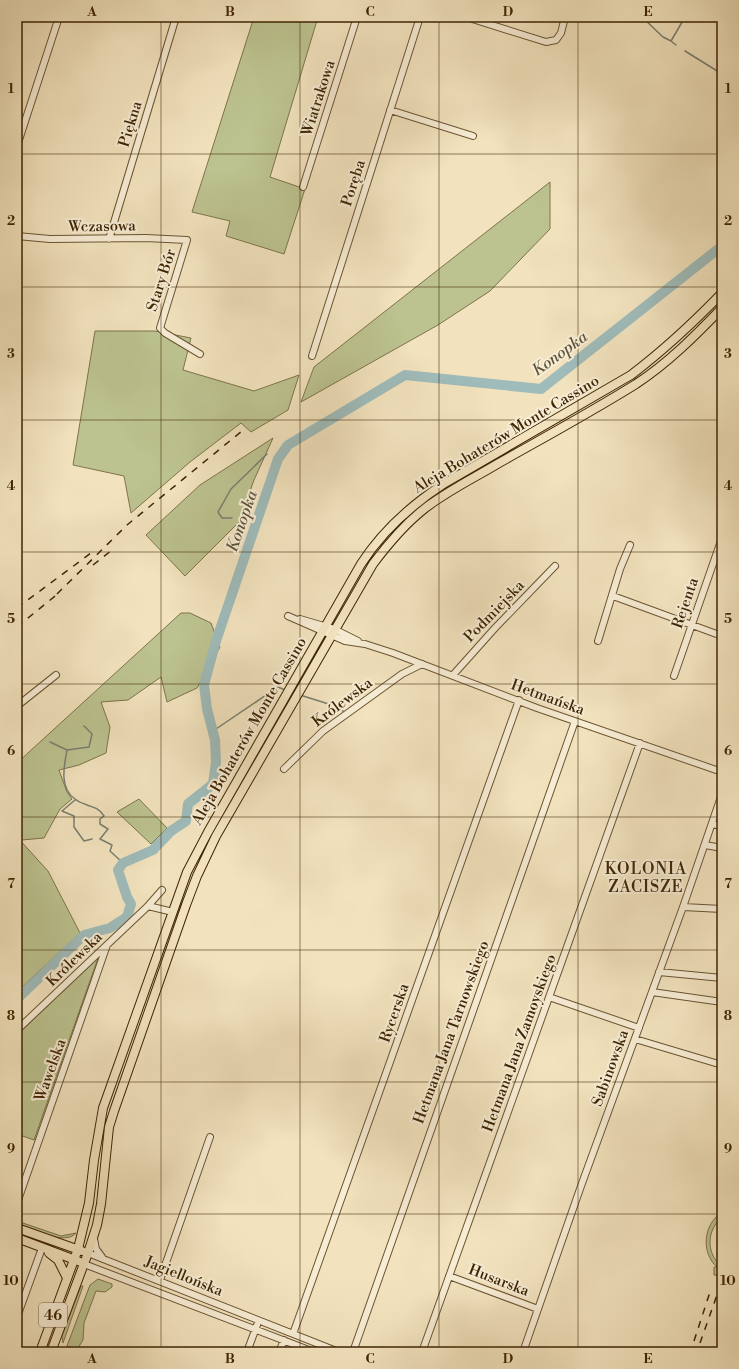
<svg xmlns="http://www.w3.org/2000/svg" width="739" height="1369" viewBox="0 0 739 1369" font-family="'Libre Bodoni',serif">
<style>
.green{fill:#bcc390;stroke:#7d744a}
.lines{fill:none;stroke-linecap:round;stroke-linejoin:round}
.stream{stroke:#787f71;stroke-width:1.5}
.river{stroke:#9fbcbb;stroke-width:10}
.minor-casing{stroke:#6b5432;stroke-width:8}
.major-casing{stroke:#3e2403;stroke-width:10}
.minor{stroke:#f7edd5;stroke-width:6}
.major{stroke:#f2e3be;stroke-width:8}
.rail{stroke:#3e2403;stroke-width:1.5;stroke-dasharray:7 7;stroke-linecap:butt}
.grid{fill:none;stroke:#3e2403;stroke-width:1;stroke-opacity:0.55}
.labels{text-anchor:middle;stroke-width:4;stroke-linejoin:round;paint-order:stroke}
.shield{fill:#f7edd5;stroke:#766042;stroke-width:1}
.shield-label{font-size:14px;font-weight:bold;fill:#3e2403}
.street-label{font-size:15px;fill:#3e2403;stroke:#f7edd5}
.water-label{font-size:16px;font-style:italic;fill:#5b523a;stroke:#f7edd5}
.neighbourhood-label{font-size:16px;letter-spacing:1px;fill:#3e2403;stroke:#f7edd5}
.neatline{fill:none;stroke:#3e2403;stroke-width:1.5}
.grid-label{font-size:13px;text-anchor:middle;font-weight:bold;fill:#3e2403}
</style>
<rect width="100%" height="100%" fill="#f2e3be"/>
<filter id="stains"><feTurbulence type="fractalNoise" baseFrequency=".005" numOctaves="4"/><feColorMatrix values="0 0 0 0 .2 0 0 0 0 .09 0 0 0 0 .02 0 0 0 .5 -.17"/></filter>
<radialGradient id="worn" r=".72"><stop offset=".6" stop-color="#630" stop-opacity="0"/><stop offset="1" stop-color="#630" stop-opacity=".3"/></radialGradient>
<!-- green -->
<path class="green" d="M254,17H318L270,177L305,189L284,254L226,236L230,221L192,212Z
M550,182V229L490,291L438,325L301,402L314,367Z
M95,331H155L191,338L183,370L254,391L299,375L288,410L251,432L241,423L190,462L131,513L124,476L73,465Z
M273,438L254,480L239,522L185,576L146,535L200,485Z
M181,613H190L211,623L220,647L197,688L167,702L161,677L128,700L101,702L110,727L106,753L79,765L59,770L67,792L72,799L60,809L44,838L22,840L17,824V763Z
M139,799L167,828L151,844L117,812Z
M17,837L48,871L80,933L17,992Z
M98,958L34,1140L17,1134V1035Z
M722,1210C722,1219 717,1220 713,1229C707,1241 710,1258 722,1266V1276L714,1275V1267H717C701,1253 703,1225 721,1213Z
M17,1221L61,1236L76,1233C66,1246 31,1229 17,1225Z
M98,1279L112,1284V1287L105,1292L96,1291L84,1323L83,1340L78,1348L75,1349L67,1346L90,1285Z
M81,1286H83L63,1343L62,1336Z"/>
<g class="lines">
<!-- stream -->
<path class="stream" d="M642,17L663,37L671,41
M676,45L671,41L685,17
M685,51L722,74
M232,518H222L218,512L231,489L267,454
M300,695L335,706L343,711
M84,726L92,734L89,747L67,750C64,766 59,788 75,799C84,807 97,804 104,816L100,819V824L108,829L100,839L112,845L110,851L123,863
M213,731L278,687L285,690
M50,742L67,750
M75,800L62,811L74,816V827L84,841L92,839"/>
<!-- river -->
<path class="river" d="M17,999L84,935L110,928L127,917L131,904L127,897L118,870L123,863L153,850L171,831L186,821L188,804L213,784L216,762L215,740L207,709L204,685L216,641L278,459L288,445L405,375L541,389L722,246"/>
<defs>
<path id="minor" d="M466,17L546,42L556,40L561,33L565,17
M390,110L473,136
M17,146L59,17
M303,187L357,17
M17,236L50,239L146,238L187,240L160,328L165,333L200,354
M109,239L176,17
M312,356L420,17
M613,596L722,636
M288,616L345,641L365,644L393,653L537,708L722,772
M300,619L334,629L358,641
M598,641L620,569L630,545
M453,675L495,628L555,566
M674,676L722,538
M17,706L56,675
M284,769L323,731L402,674L422,664
M712,824L722,826
M705,845L722,848
M148,906L173,912
M683,907L722,909
M659,972L722,978
M652,992L722,1002
M549,997L639,1028
M17,1030L147,907L162,890
M635,1039L722,1065
M17,1203L107,945
M94,1239L96,1249L102,1257
M88,1253L339,1352
M84,1264L314,1352
M449,1276L538,1309
M160,1280L210,1137
M17,1317L42,1248
M293,1334L519,700
M247,1352L257,1325
M279,1352L284,1340
M353,1352L575,721
M422,1352L640,743
M523,1352L581,1186L683,907L722,794"/>
<path id="major" d="M17,1228L82,1251
M17,1238L78,1261
M49,1253L58,1260L67,1278
M40,1352L78,1249L89,1203L94,1160L103,1108L187,872L208,832L361,564C383,530 411,505 445,483L631,375C664,350 693,323 722,293
M51,1352L88,1253L97,1225L101,1204L109,1127L114,1111L186,905L197,876L216,836L373,564C388,544 404,525 424,509C447,491 474,478 499,463C545,437 591,412 636,384C668,363 695,336 722,308"/>
</defs>
<!-- minor casing -->
<use href="#minor" class="minor-casing"/>
<!-- major casing -->
<use href="#major" class="major-casing"/>
<!-- minor -->
<use href="#minor" class="minor"/>
<!-- major -->
<use href="#major" class="major"/>
<!-- rail -->
<path class="rail" d="M93,565L112,550
M57,594L127,525L242,431
M17,608L95,550
M17,627L60,592
M694,1341L710,1292
M700,1343L717,1295"/>
</g>
<!-- grid -->
<path class="grid" d="M161,17V1352M300,17V1352M439,17V1352M578,17V1352M17,154H722M17,287H722M17,420H722M17,552H722M17,684H722M17,817H722M17,950H722M17,1082H722M17,1214H722"/>
<g class="labels">
<!-- shield labels -->
<rect class="shield" x="39" y="1303" width="28" height="24" rx="3"/>
<g class="shield-label">
<text x="53" y="1320">46</text>
</g>
<!-- street labels -->
<g class="street-label">
<text transform="translate(318 98) rotate(-72)" y="5">Wiatrakowa</text>
<text transform="translate(130 124) rotate(-73)" y="5">Piękna</text>
<text transform="translate(353 183) rotate(-72)" y="5">Poręba</text>
<text transform="translate(102 226) rotate(-1)" y="5">Wczasowa</text>
<text transform="translate(161 280) rotate(-72)" y="5">Stary Bór</text>
<text transform="translate(506 434) rotate(-31)" y="5">Aleja Bohaterów Monte Cassino</text>
<text transform="translate(685 603) rotate(-71)" y="5">Rejenta</text>
<text transform="translate(494 611) rotate(-46)" y="5">Podmiejska</text>
<text transform="translate(548 697) rotate(20)" y="5">Hetmańska</text>
<text transform="translate(342 702) rotate(-37)" y="5">Królewska</text>
<text transform="translate(249 731) rotate(-60)" y="5">Aleja Bohaterów Monte Cassino</text>
<text transform="translate(74 959) rotate(-44)" y="5">Królewska</text>
<text transform="translate(394 1013) rotate(-71)" y="5">Rycerska</text>
<text transform="translate(451 1032) rotate(-70)" y="5">Hetmana Jana Tarnowskiego</text>
<text transform="translate(519 1043) rotate(-70)" y="5">Hetmana Jana Zamoyskiego</text>
<text transform="translate(610 1068) rotate(-70)" y="5">Sabinowska</text>
<text transform="translate(50 1070) rotate(-70)" y="5">Wawelska</text>
<text transform="translate(184 1276) rotate(22)" y="5">Jagiellońska</text>
<text transform="translate(499 1280) rotate(21)" y="5">Husarska</text>
</g>
<!-- water labels -->
<g class="water-label">
<text transform="translate(559 353) rotate(-36)" y="6">Konopka</text>
<text transform="translate(241 521) rotate(-71)" y="6">Konopka</text>
</g>
<!-- neighbourhood labels -->
<g class="neighbourhood-label">
<text x="646" y="874">KOLONIA<tspan x="646" dy="18">ZACISZE</tspan></text>
</g>
</g>
<!-- margin -->
<rect width="739" height="1369" fill="none" stroke="#f2e3be" stroke-width="44"/>
<rect x="22" y="22" width="695" height="1325" class="neatline"/>
<g class="grid-label">
<text x="92" y="16">A</text>
<text x="230" y="16">B</text>
<text x="370" y="16">C</text>
<text x="508" y="16">D</text>
<text x="648" y="16">E</text>
<text x="11" y="93">1</text>
<text x="728" y="93">1</text>
<text x="11" y="225">2</text>
<text x="728" y="225">2</text>
<text x="11" y="358">3</text>
<text x="728" y="358">3</text>
<text x="11" y="490">4</text>
<text x="728" y="490">4</text>
<text x="11" y="623">5</text>
<text x="728" y="623">5</text>
<text x="11" y="755">6</text>
<text x="728" y="755">6</text>
<text x="11" y="888">7</text>
<text x="728" y="888">7</text>
<text x="11" y="1020">8</text>
<text x="728" y="1020">8</text>
<text x="11" y="1153">9</text>
<text x="728" y="1153">9</text>
<text x="11" y="1285">10</text>
<text x="728" y="1285">10</text>
<text x="92" y="1363">A</text>
<text x="230" y="1363">B</text>
<text x="370" y="1363">C</text>
<text x="508" y="1363">D</text>
<text x="648" y="1363">E</text>
</g>
<rect width="100%" height="100%" filter="url(#stains)"/>
<rect width="100%" height="100%" fill="url(#worn)"/>
</svg>
